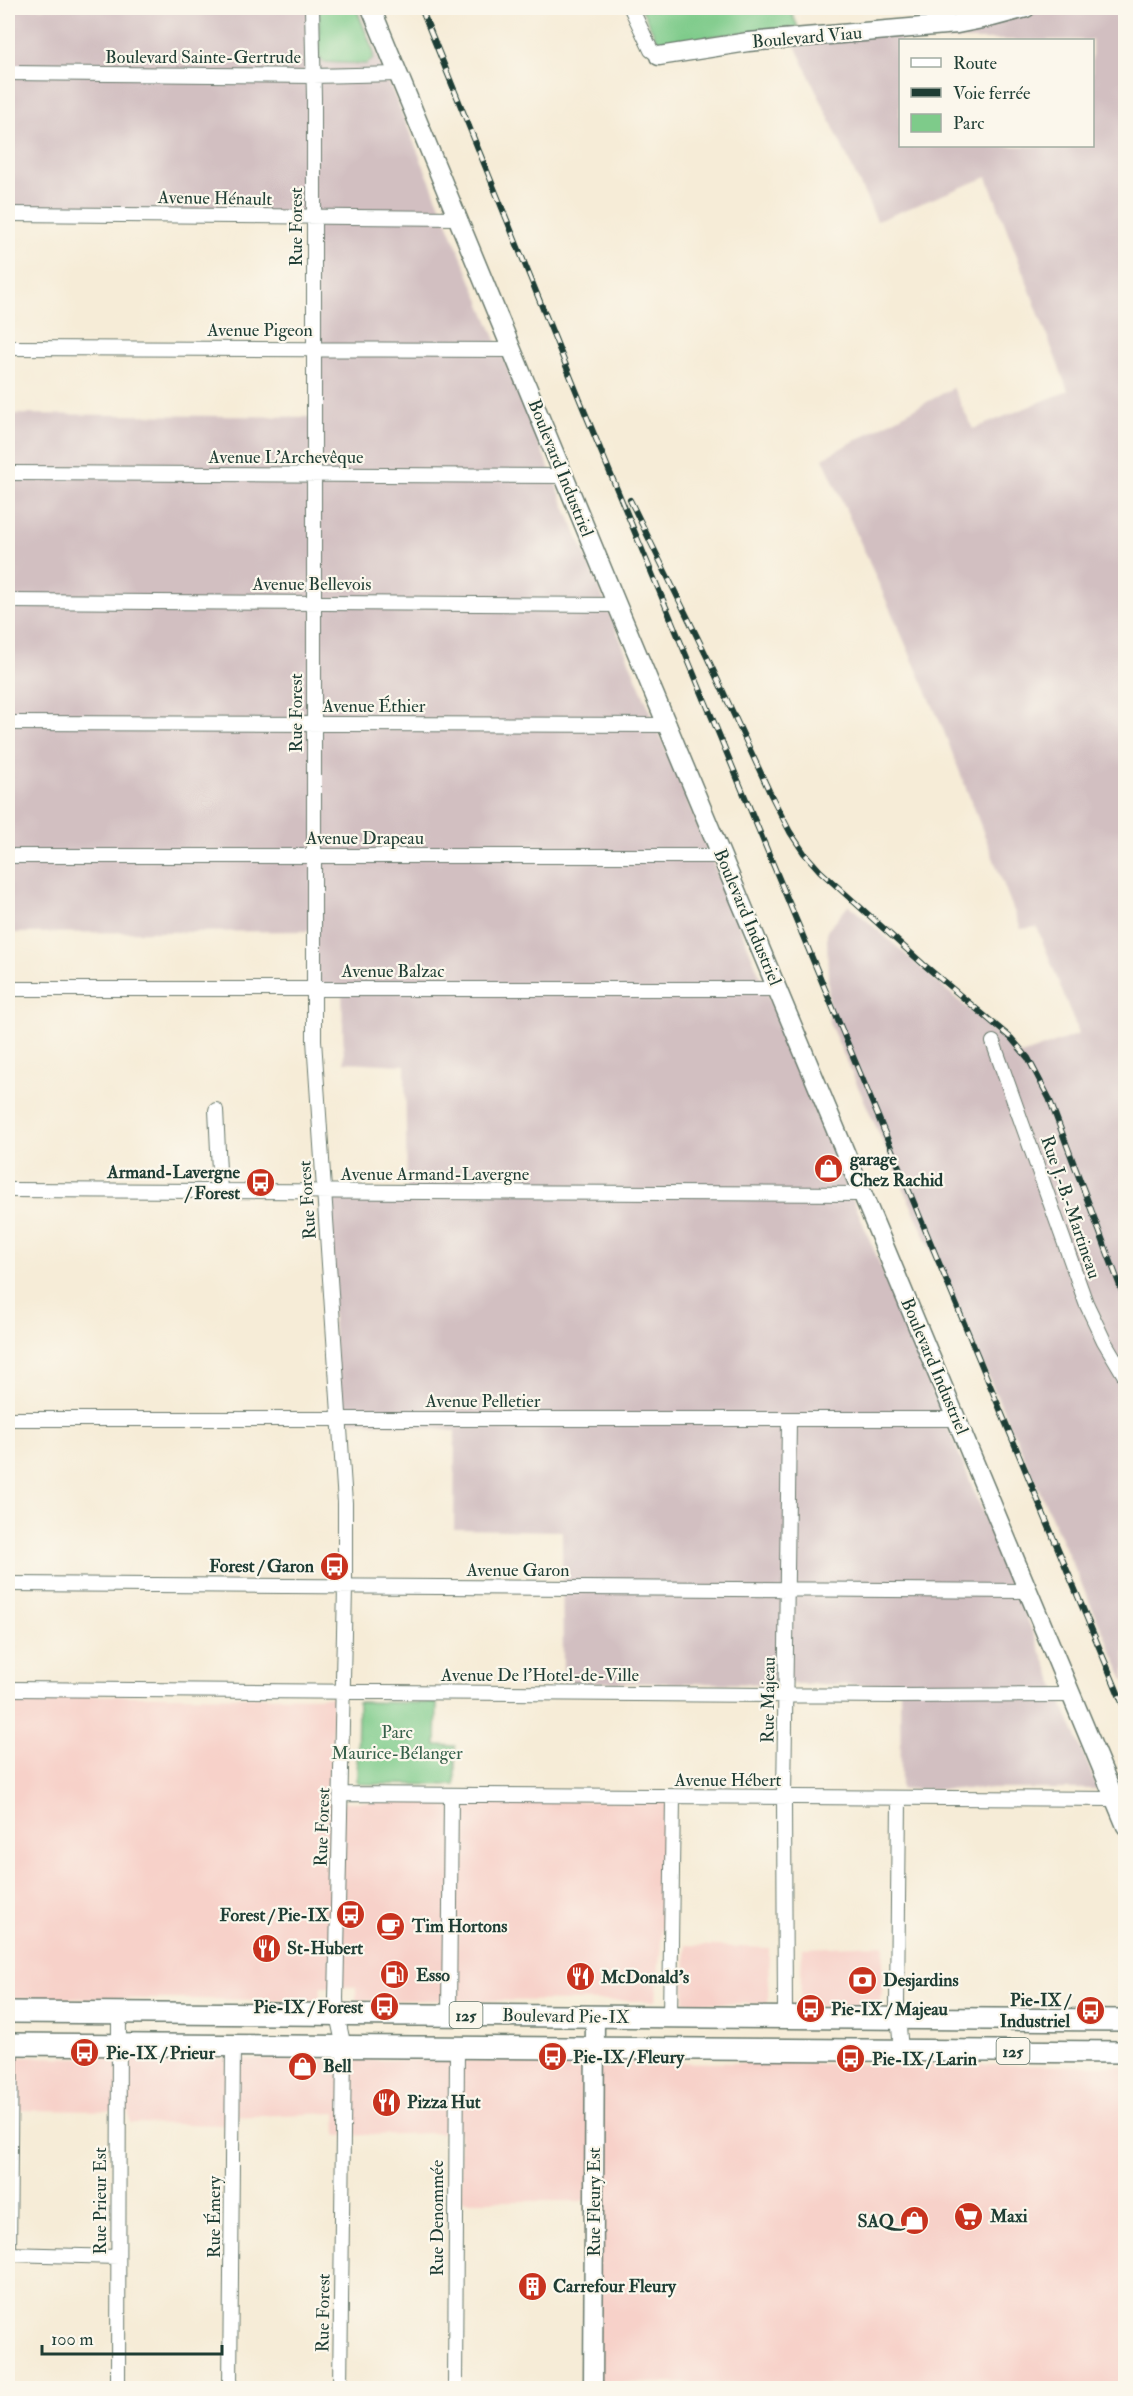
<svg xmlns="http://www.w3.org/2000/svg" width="1133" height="2396" viewBox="0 0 1133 2396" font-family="'IM FELL Double Pica',serif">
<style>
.built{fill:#f7d1c9}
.industrial{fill:#d2bfc1;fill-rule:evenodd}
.green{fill:#7ecb8a;stroke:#4e845f;stroke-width:1.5}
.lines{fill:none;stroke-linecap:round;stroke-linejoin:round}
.street-casing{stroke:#6a7a6d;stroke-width:16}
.secondary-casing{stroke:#6a7a6d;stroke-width:21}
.primary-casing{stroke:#6a7a6d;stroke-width:24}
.street{stroke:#fff;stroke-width:14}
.secondary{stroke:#fff;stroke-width:18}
.primary{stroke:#fff;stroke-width:21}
.rail-casing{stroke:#1f3d34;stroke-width:6}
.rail{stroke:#fbf7ec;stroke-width:4;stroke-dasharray:11;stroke-linecap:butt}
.labels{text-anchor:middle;stroke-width:4.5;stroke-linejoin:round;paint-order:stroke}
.shield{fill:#fbf7ec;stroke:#61756b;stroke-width:1.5}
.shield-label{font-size:16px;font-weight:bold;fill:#1f3d34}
.street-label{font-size:18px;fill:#1f3d34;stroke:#fbf7ec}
.poi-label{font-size:18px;font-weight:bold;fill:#1f3d34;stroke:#fbf7ec;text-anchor:start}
.park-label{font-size:18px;fill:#37604a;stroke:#fbf7ec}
</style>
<rect width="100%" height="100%" fill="#fbf7ec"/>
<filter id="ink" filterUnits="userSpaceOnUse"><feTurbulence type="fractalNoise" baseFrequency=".0167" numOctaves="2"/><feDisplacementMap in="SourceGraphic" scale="12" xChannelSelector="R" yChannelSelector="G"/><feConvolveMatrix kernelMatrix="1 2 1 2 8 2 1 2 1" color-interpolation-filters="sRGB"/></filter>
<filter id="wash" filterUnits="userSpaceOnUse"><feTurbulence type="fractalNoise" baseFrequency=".008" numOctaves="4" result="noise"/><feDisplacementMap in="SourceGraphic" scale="24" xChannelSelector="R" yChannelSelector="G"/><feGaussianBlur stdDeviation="1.35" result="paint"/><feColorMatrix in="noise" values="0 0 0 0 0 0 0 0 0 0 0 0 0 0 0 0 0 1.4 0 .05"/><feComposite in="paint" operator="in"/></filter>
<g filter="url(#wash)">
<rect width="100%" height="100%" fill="#f6ecd7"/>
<!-- built -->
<path class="built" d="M8,1695L333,1697L332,1802L673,1801L656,2001L356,2000V1987H321L319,2000L8,1998Z
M686,1945L769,1948L768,2004L684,2003Z
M884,1945L881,2007L800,2006L802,1948Z
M8,2057L1125,2066V2387H936L583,2382L586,2201H462L459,2132L337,2136L336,2113L225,2117V2125L130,2123L128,2111L8,2110Z"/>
<!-- industrial -->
<path class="industrial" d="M8,8H358L1098,1789H901L900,1685L563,1682L562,1531L454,1529L455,1431L339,1419L325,1192H407L405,1065L344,1062L342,989H314V931L8,933V356L9,414L313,417V217L8,214Z
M1026,8H1125V1681L829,1022L827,931L849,905L1021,1055L1079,1034L1037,927L1021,929L941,724L823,458L953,388L973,429L1068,391L987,177L877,221L792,39ZM900,40H1092V146H900Z"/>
<!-- green -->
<path class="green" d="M319,8H356L373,51V59L366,64L323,62L319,57Z
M641,8H789L798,27L715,36L664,46L656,38Z
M358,1702L437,1703L436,1745L455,1746V1785L359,1784L357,1782Z"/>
</g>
<g filter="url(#ink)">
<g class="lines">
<defs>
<path id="street" d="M312,8L314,98V1040L345,1503V1587L336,1999L337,2015L344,2047L340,2388
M631,8L651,50L659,56
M8,73L313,76L398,74
M8,214L458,218
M8,348L513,350
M8,473L565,476
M8,601L617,605
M8,723L669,725
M8,856H723
M8,989H778
M993,1042L1086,1303L1104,1341L1126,1378
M216,1110L220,1191
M8,1190L863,1194
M8,1419H958
M8,1584L1029,1591
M8,1689L895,1696L1071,1695
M341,1794L1114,1799
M899,1799L897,2004L901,2050
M449,2015L451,1795
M670,2017L673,1797
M785,2017L784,1798L789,1420
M8,2254L118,2257
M9,2254L11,2044
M118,2388L119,2013
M230,2388L233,2046
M455,2388L457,2047"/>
<path id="secondary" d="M371,8L617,605L1126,1826
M659,56L748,42L957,24L992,17L1026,8
M593,2388L595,2016"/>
<path id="primary" d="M8,2012L1126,2020
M8,2044L1126,2052"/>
</defs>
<!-- street casing -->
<use href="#street" class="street-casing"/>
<!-- secondary casing -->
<use href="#secondary" class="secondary-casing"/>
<!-- primary casing -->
<use href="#primary" class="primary-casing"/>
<!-- street -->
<use href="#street" class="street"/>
<!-- secondary -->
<use href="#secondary" class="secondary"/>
<!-- primary -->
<use href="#primary" class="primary"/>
<defs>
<path id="rail" d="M421,8L586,415L1126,1712
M630,500L708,659L771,795L790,832L804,853L820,871L923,964L1011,1038L1028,1058L1049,1098L1126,1302"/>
</defs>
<!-- rail casing -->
<use href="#rail" class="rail-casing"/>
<!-- rail -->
<use href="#rail" class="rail"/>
</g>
</g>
<!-- icons -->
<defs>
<symbol id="shop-disc" viewBox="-11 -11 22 22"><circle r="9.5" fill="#c8321e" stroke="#fbf7ec"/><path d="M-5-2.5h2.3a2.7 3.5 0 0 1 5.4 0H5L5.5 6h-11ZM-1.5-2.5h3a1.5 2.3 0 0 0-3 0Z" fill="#fff"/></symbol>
<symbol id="bus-disc" viewBox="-11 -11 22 22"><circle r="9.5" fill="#c8321e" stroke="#fbf7ec"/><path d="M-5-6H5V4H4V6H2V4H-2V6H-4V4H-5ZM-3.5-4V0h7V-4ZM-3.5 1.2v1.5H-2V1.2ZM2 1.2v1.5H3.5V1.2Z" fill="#fff"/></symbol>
<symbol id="cafe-disc" viewBox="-11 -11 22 22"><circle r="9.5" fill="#c8321e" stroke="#fbf7ec"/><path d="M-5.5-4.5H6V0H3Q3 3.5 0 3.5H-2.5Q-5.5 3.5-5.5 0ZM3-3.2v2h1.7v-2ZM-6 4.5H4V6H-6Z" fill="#fff"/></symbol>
<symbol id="restaurant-disc" viewBox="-11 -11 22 22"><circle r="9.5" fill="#c8321e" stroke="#fbf7ec"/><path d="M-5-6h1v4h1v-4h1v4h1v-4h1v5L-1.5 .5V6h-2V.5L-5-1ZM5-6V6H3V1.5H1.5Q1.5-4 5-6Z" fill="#fff"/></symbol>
<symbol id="fuel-disc" viewBox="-11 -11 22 22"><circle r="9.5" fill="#c8321e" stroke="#fbf7ec"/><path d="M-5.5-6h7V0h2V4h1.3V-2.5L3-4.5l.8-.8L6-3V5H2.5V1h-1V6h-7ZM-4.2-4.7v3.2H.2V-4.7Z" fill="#fff"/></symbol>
<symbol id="bank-disc" viewBox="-11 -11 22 22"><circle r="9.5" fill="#c8321e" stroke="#fbf7ec"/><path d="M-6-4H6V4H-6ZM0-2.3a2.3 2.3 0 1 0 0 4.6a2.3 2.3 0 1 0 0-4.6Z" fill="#fff"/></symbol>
<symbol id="supermarket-disc" viewBox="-11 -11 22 22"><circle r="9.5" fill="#c8321e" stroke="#fbf7ec"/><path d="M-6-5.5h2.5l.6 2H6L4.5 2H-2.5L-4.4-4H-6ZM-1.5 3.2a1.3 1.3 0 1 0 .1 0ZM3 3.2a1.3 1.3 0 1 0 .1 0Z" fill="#fff"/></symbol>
<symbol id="building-disc" viewBox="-11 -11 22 22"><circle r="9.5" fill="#c8321e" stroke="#fbf7ec"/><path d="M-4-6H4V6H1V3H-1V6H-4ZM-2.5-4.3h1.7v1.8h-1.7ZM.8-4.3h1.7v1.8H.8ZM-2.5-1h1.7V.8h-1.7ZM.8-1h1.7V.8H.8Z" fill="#fff"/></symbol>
</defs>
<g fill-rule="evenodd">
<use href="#shop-disc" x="812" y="1152" width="33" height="33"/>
<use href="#bus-disc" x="244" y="1166" width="33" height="33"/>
<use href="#bus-disc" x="318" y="1550" width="33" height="33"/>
<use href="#bus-disc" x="334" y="1898" width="33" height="33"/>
<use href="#cafe-disc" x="374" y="1910" width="33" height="33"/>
<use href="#restaurant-disc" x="250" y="1932" width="33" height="33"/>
<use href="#fuel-disc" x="378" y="1958" width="33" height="33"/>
<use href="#restaurant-disc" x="564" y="1960" width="33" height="33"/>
<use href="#bank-disc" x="846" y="1964" width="33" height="33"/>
<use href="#bus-disc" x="368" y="1990" width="33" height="33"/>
<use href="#bus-disc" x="794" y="1992" width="33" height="33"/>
<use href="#bus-disc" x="1074" y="1994" width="33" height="33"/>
<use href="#bus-disc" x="68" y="2036" width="33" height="33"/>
<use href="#bus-disc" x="536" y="2040" width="33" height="33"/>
<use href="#bus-disc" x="834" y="2042" width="33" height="33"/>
<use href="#shop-disc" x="286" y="2050" width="33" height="33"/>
<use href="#restaurant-disc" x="370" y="2086" width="33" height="33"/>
<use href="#supermarket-disc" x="952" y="2200" width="33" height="33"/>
<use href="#shop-disc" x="898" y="2204" width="33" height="33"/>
<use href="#building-disc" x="516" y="2270" width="33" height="33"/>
</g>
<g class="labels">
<!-- shield labels -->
<g class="shield">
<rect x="449.5" y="2002" width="33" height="26" rx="4.5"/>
<rect x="996.5" y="2038" width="33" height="26" rx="4.5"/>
</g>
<g class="shield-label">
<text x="466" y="2021">125</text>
<text x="1013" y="2057">125</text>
</g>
<!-- street labels -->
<g class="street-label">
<text transform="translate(807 37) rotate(-5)" y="6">Boulevard Viau</text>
<text x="203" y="63">Boulevard Sainte-Gertrude</text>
<text transform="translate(215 198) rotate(1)" y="6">Avenue Hénault</text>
<text transform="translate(296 227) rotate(-90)" y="6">Rue Forest</text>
<text x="260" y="336">Avenue Pigeon</text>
<text x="286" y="463">Avenue L'Archevêque</text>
<text transform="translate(561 468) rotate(68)" y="6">Boulevard Industriel</text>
<text x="312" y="590">Avenue Bellevois</text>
<text x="374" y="712">Avenue Éthier</text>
<text transform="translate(296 713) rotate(-90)" y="6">Rue Forest</text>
<text x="365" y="844">Avenue Drapeau</text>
<text transform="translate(748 917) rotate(67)" y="6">Boulevard Industriel</text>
<text x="393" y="977">Avenue Balzac</text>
<text x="435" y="1180">Avenue Armand-Lavergne</text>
<text transform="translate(307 1200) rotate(-94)" y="6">Rue Forest</text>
<text transform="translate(1071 1207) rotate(71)" y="6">Rue J.-B.-Martineau</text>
<text transform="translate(935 1366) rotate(67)" y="6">Boulevard Industriel</text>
<text x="483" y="1407">Avenue Pelletier</text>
<text x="518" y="1576">Avenue Garon</text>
<text x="540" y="1681">Avenue De l'Hotel-de-Ville</text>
<text transform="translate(768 1700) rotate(-89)" y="6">Rue Majeau</text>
<text x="728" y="1786">Avenue Hébert</text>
<text transform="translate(322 1827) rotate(-88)" y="6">Rue Forest</text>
<text transform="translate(566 2016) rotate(1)" y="6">Boulevard Pie-IX</text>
<text transform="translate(100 2201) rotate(-90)" y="6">Rue Prieur Est</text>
<text transform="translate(594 2202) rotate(-90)" y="6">Rue Fleury Est</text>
<text transform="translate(214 2217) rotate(-90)" y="6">Rue Émery</text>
<text transform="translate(437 2218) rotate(-90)" y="6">Rue Denommée</text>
<text transform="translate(323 2313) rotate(-89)" y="6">Rue Forest</text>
</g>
<!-- poi labels -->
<g class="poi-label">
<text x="850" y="1165">garage<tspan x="850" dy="21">Chez Rachid</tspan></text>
<text x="240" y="1178" text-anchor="end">Armand-Lavergne<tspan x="240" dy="21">/ Forest</tspan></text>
<text x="314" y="1572" text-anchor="end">Forest / Garon</text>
<text x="329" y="1921" text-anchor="end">Forest / Pie-IX</text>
<text x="412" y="1932">Tim Hortons</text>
<text x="287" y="1954">St-Hubert</text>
<text x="416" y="1981">Esso</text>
<text x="601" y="1983">McDonald's</text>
<text x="883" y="1986">Desjardins</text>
<text x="1070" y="2006" text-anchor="end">Pie-IX /<tspan x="1070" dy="21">Industriel</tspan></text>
<text x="363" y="2013" text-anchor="end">Pie-IX / Forest</text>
<text x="831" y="2015">Pie-IX / Majeau</text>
<text x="106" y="2059">Pie-IX / Prieur</text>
<text x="573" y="2063">Pie-IX / Fleury</text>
<text x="872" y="2065">Pie-IX / Larin</text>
<text x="323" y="2072">Bell</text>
<text x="407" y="2108">Pizza Hut</text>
<text x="990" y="2222">Maxi</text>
<text x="894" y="2227" text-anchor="end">SAQ</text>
<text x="553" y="2292">Carrefour Fleury</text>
</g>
<!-- park labels -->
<g class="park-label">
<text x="397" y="1738">Parc<tspan x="397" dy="21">Maurice-Bélanger</tspan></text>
</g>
</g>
<!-- margin -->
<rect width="1133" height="2396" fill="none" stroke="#fbf7ec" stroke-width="30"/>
<!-- legend -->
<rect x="899" y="39" width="195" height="108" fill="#fbf7ec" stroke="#a3ada2" stroke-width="1.5"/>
<rect x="911" y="58" width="30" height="9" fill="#ffffff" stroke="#a3ada2" stroke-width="1.5"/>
<text x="953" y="69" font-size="18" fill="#1f3d34">Route</text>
<rect x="911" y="88" width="30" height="9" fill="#1f3d34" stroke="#a3ada2" stroke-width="1.5"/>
<text x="953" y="99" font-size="18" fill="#1f3d34">Voie ferrée</text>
<rect x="911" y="114" width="30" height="18" fill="#7ecb8a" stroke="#a3ada2" stroke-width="1.5"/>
<text x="953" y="129" font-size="18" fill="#1f3d34">Parc</text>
<!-- scale -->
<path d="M42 2345v9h180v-9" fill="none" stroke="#1f3d34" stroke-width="3"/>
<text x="51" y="2345" font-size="18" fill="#1f3d34" stroke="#fbf7ec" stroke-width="4.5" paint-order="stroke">100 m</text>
</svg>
